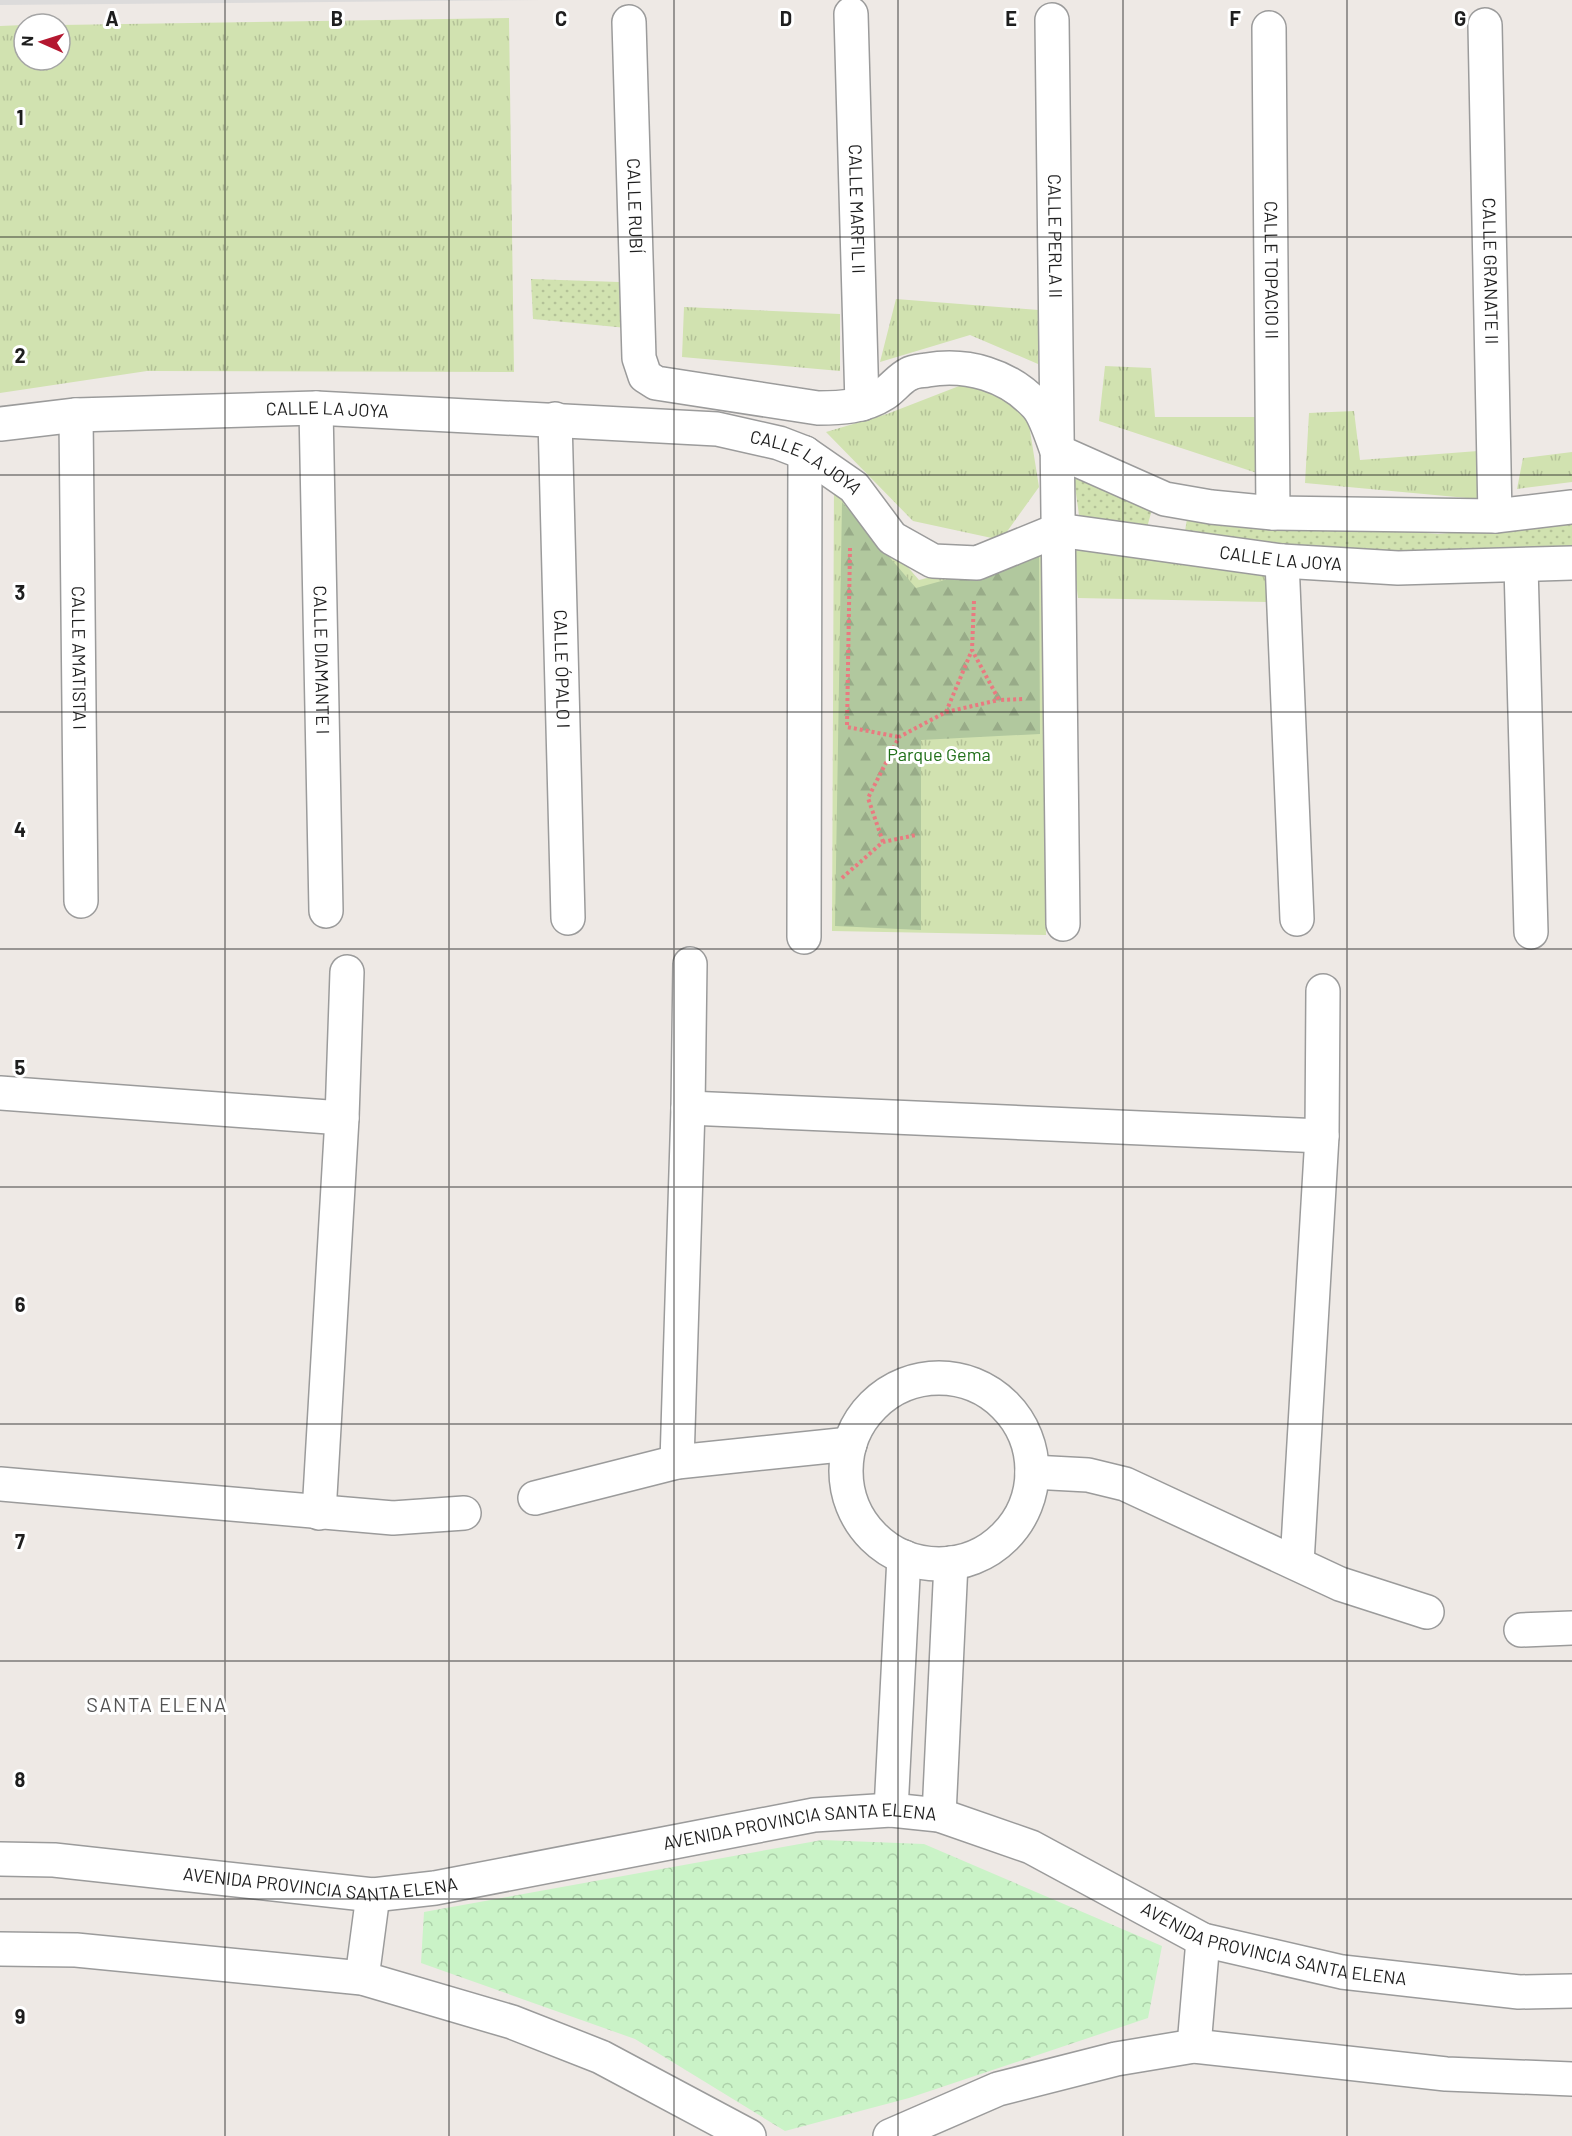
<svg xmlns="http://www.w3.org/2000/svg" width="1572" height="2136" viewBox="0 0 1572 2136" font-family="Barlow,sans-serif">
<style>
.residential{fill:#dcdbdb}
.grass{fill:url(#grass-tufts)}
.forest{fill:url(#forest-firs)}
.park{fill:url(#park-crowns)}
.garden{fill:url(#garden-dots)}
.lines{fill:none;stroke-linecap:round;stroke-linejoin:round}
.minor-casing{stroke:#9b9b9b;stroke-width:36}
.path{stroke:#e97a80;stroke-width:4;stroke-dasharray:3 3;stroke-linecap:butt}
.minor{stroke:#fff;stroke-width:33}
.grid{fill:none;stroke:#1e1e1e;stroke-width:1.5;stroke-opacity:0.55}
.labels{text-anchor:middle;stroke-width:6;stroke-linejoin:round;paint-order:stroke}
.street-label{font-size:18px;fill:#1e1e1e;stroke:#fff}
.park-label{font-size:18px;fill:#1f6f18;stroke:#fff}
.neighbourhood-label{font-size:20px;letter-spacing:1.5px;fill:#515151;stroke:#fff}
.grid-label{font-size:20px;text-anchor:middle;font-weight:bold;fill:#1e1e1e;stroke:#fff;stroke-width:6;stroke-linejoin:round;paint-order:stroke}
</style>
<defs>
<pattern id="grass-tufts" width="24" height="20" patternUnits="userSpaceOnUse" patternTransform="scale(1.5)"><rect width="24" height="20" fill="#d1e2b0"/><path d="M3 7l-1-3M5 7V3M7 7l1-3M15 17l-1-3M17 17v-4M19 17l1-3" fill="none" stroke="#b3c197"/></pattern>
<pattern id="forest-firs" width="22" height="20" patternUnits="userSpaceOnUse" patternTransform="scale(1.5)"><rect width="22" height="20" fill="#b1c89e"/><path d="M5 1l3.5 6h-7zM16 11l3.5 6h-7z" fill="#98ab88"/></pattern>
<pattern id="park-crowns" width="20" height="18" patternUnits="userSpaceOnUse" patternTransform="scale(1.5)"><rect width="20" height="18" fill="#caf3c7"/><path d="M2 6a3 3 0 1 1 6 0M12 15a3 3 0 1 1 6 0" fill="none" stroke="#add0aa"/></pattern>
<pattern id="garden-dots" width="8" height="8" patternUnits="userSpaceOnUse" patternTransform="scale(1.5)"><rect width="8" height="8" fill="#d1e2b0"/><path d="M2 2h.1M6 6h.1" fill="none" stroke="#b3c197" stroke-width="1.8" stroke-linecap="round"/></pattern>
</defs>
<rect width="100%" height="100%" fill="#eee9e5"/>
<!-- residential -->
<path class="residential" d="M0,0H542L0,5Z"/>
<!-- grass -->
<path class="grass" d="M509,18L514,372L147,371L0,393V26L24,25V60H60V25Z
M896,299L1039,310L1038,364L970,335L880,362Z
M684,307L840,314V371L682,357Z
M1105,366L1151,368L1155,417H1259L1260,474L1099,421Z
M972,381L1027,412L1039,487L1001,540L913,521L826,432L887,414Z
M1354,411L1360,460L1478,451V499L1305,483L1309,413Z
M1572,452V482L1517,489L1523,458Z
M834,482L919,580L1043,549L1046,935L832,931Z
M1071,545L1268,571L1267,602L1078,598Z"/>
<!-- forest -->
<path class="forest" d="M842,502L916,588L1039,554L1040,734L921,740V930L835,926Z"/>
<!-- park -->
<path class="park" d="M822,1840L924,1844L1162,1946L1148,2018L909,2098L785,2131L635,2039L421,1963L424,1912Z"/>
<!-- garden -->
<path class="garden" d="M531,279L619,282L627,328L533,319Z
M1072,465L1153,506L1146,531L1079,515Z
M1188,512L1438,534L1572,522V552L1434,561L1184,538Z"/>
<g class="lines">
<defs>
<g id="minor">
<path id="s1" d="M851,14L862,404"/>
<path id="s2" d="M1052,20L1063,924"/>
<path id="s3" d="M629,22L639,358L645,376L656,383L818,408C841,408 864,407 884,394C893,388 900,378 909,374C914,371 922,371 927,370C967,363 1008,375 1036,405C1045,414 1052,438 1057,451L1165,499L1211,507L1273,513L1495,516L1572,507"/>
<path id="s4" d="M1485,25L1495,516"/>
<path id="s5" d="M1269,28L1273,513"/>
<path id="s6" d="M316,408L326,911"/>
<path id="s7" d="M76,415L81,901"/>
<path id="s8" d="M555,419L568,918"/>
<path id="s9" d="M0,424L76,415L316,408L717,429L779,443L805,453L854,487L892,538L933,561L977,563L1058,530L1282,561L1398,568L1572,563"/>
<path d="M1282,561L1297,919"/>
<path d="M1521,566L1531,932"/>
<path d="M804,937L805,453"/>
<path d="M0,1093L342,1118"/>
<path d="M688,1108L1322,1136"/>
<circle cx="939" cy="1471" r="93"/>
<path d="M677,1462L688,1108L690,964"/>
<path d="M1032,1472L1088,1475L1125,1484L1340,1584L1427,1612"/>
<path d="M0,1484L393,1518L464,1513"/>
<path d="M535,1498L677,1462L850,1444"/>
<path d="M319,1513L342,1118L347,972"/>
<path d="M1297,1563L1322,1136L1323,991"/>
<path d="M1521,1630L1572,1628"/>
<path d="M891,1810L904,1557"/>
<path d="M939,1815L951,1563"/>
<path id="s10" d="M0,1859L54,1860L373,1895L435,1888L814,1815L891,1810L939,1815L1031,1847L1203,1940L1342,1972L1519,1992L1572,1991"/>
<path d="M0,1949L76,1950L362,1978L512,2022L601,2057L749,2136"/>
<path d="M362,1978L373,1895"/>
<path d="M1194,2046L1203,1940"/>
<path d="M890,2136L998,2089L1116,2059L1194,2046L1446,2074L1572,2079"/>
</g>
</defs>
<!-- minor casing -->
<use href="#minor" class="minor-casing"/>
<!-- path -->
<path class="path" d="M850,548L847,727L899,737
M974,601L972,650L999,700L1023,699
M946,712L999,700
M883,842L868,798L899,737L946,712L972,650
M842,878L883,842L916,835"/>
<!-- minor -->
<use href="#minor" class="minor"/>
</g>
<!-- grid -->
<path class="grid" d="M225,0V2136M449,0V2136M674,0V2136M898,0V2136M1123,0V2136M1347,0V2136M0,237H1572M0,475H1572M0,712H1572M0,949H1572M0,1187H1572M0,1424H1572M0,1661H1572M0,1899H1572"/>
<g class="labels">
<!-- street labels -->
<g class="street-label">
<text dy="6" stroke="none"><textPath href="#s3" startOffset="184">CALLE RUBÍ</textPath></text>
<text dy="6" stroke="none"><textPath href="#s1" startOffset="195">CALLE MARFIL II</textPath></text>
<text dy="6" stroke="none"><textPath href="#s2" startOffset="216">CALLE PERLA II</textPath></text>
<text dy="6" stroke="none"><textPath href="#s5" startOffset="242">CALLE TOPACIO II</textPath></text>
<text dy="6" stroke="none"><textPath href="#s4" startOffset="246">CALLE GRANATE II</textPath></text>
<text dy="6" stroke="none"><textPath href="#s9" startOffset="328">CALLE LA JOYA</textPath></text>
<text dy="6" stroke="none"><textPath href="#s9" startOffset="814">CALLE LA JOYA</textPath></text>
<text dy="6" stroke="none"><textPath href="#s9" startOffset="1336">CALLE LA JOYA</textPath></text>
<text dy="6" stroke="none"><textPath href="#s7" startOffset="243">CALLE AMATISTA I</textPath></text>
<text dy="6" stroke="none"><textPath href="#s6" startOffset="252">CALLE DIAMANTE I</textPath></text>
<text dy="6" stroke="none"><textPath href="#s8" startOffset="250">CALLE ÓPALO I</textPath></text>
<text dy="6" stroke="none"><textPath href="#s10" startOffset="808">AVENIDA PROVINCIA SANTA ELENA</textPath></text>
<text dy="6" stroke="none"><textPath href="#s10" startOffset="322">AVENIDA PROVINCIA SANTA ELENA</textPath></text>
<text dy="6" stroke="none"><textPath href="#s10" startOffset="1311">AVENIDA PROVINCIA SANTA ELENA</textPath></text>
</g>
<!-- park labels -->
<g class="park-label">
<text x="939" y="761">Parque Gema</text>
</g>
<!-- neighbourhood labels -->
<g class="neighbourhood-label">
<text x="157" y="1712">SANTA ELENA</text>
</g>
</g>
<g class="grid-label">
<text x="112" y="26">A</text>
<text x="337" y="26">B</text>
<text x="561" y="26">C</text>
<text x="786" y="26">D</text>
<text x="1011" y="26">E</text>
<text x="1235" y="26">F</text>
<text x="1460" y="26">G</text>
<text x="20" y="125">1</text>
<text x="20" y="363">2</text>
<text x="20" y="600">3</text>
<text x="20" y="837">4</text>
<text x="20" y="1075">5</text>
<text x="20" y="1312">6</text>
<text x="20" y="1549">7</text>
<text x="20" y="1787">8</text>
<text x="20" y="2024">9</text>
</g>
<!-- north arrow -->
<g transform="translate(42 42) rotate(273)"><circle r="28" fill="#ffffff" stroke="#a5a5a5" stroke-width="1.5"/>
<path d="M0-4.5L10 22L0 15L-10 22Z" fill="#b41730"/>
<text y="-9" font-size="16" font-weight="bold" text-anchor="middle" fill="#1e1e1e">N</text>
</g>
</svg>
